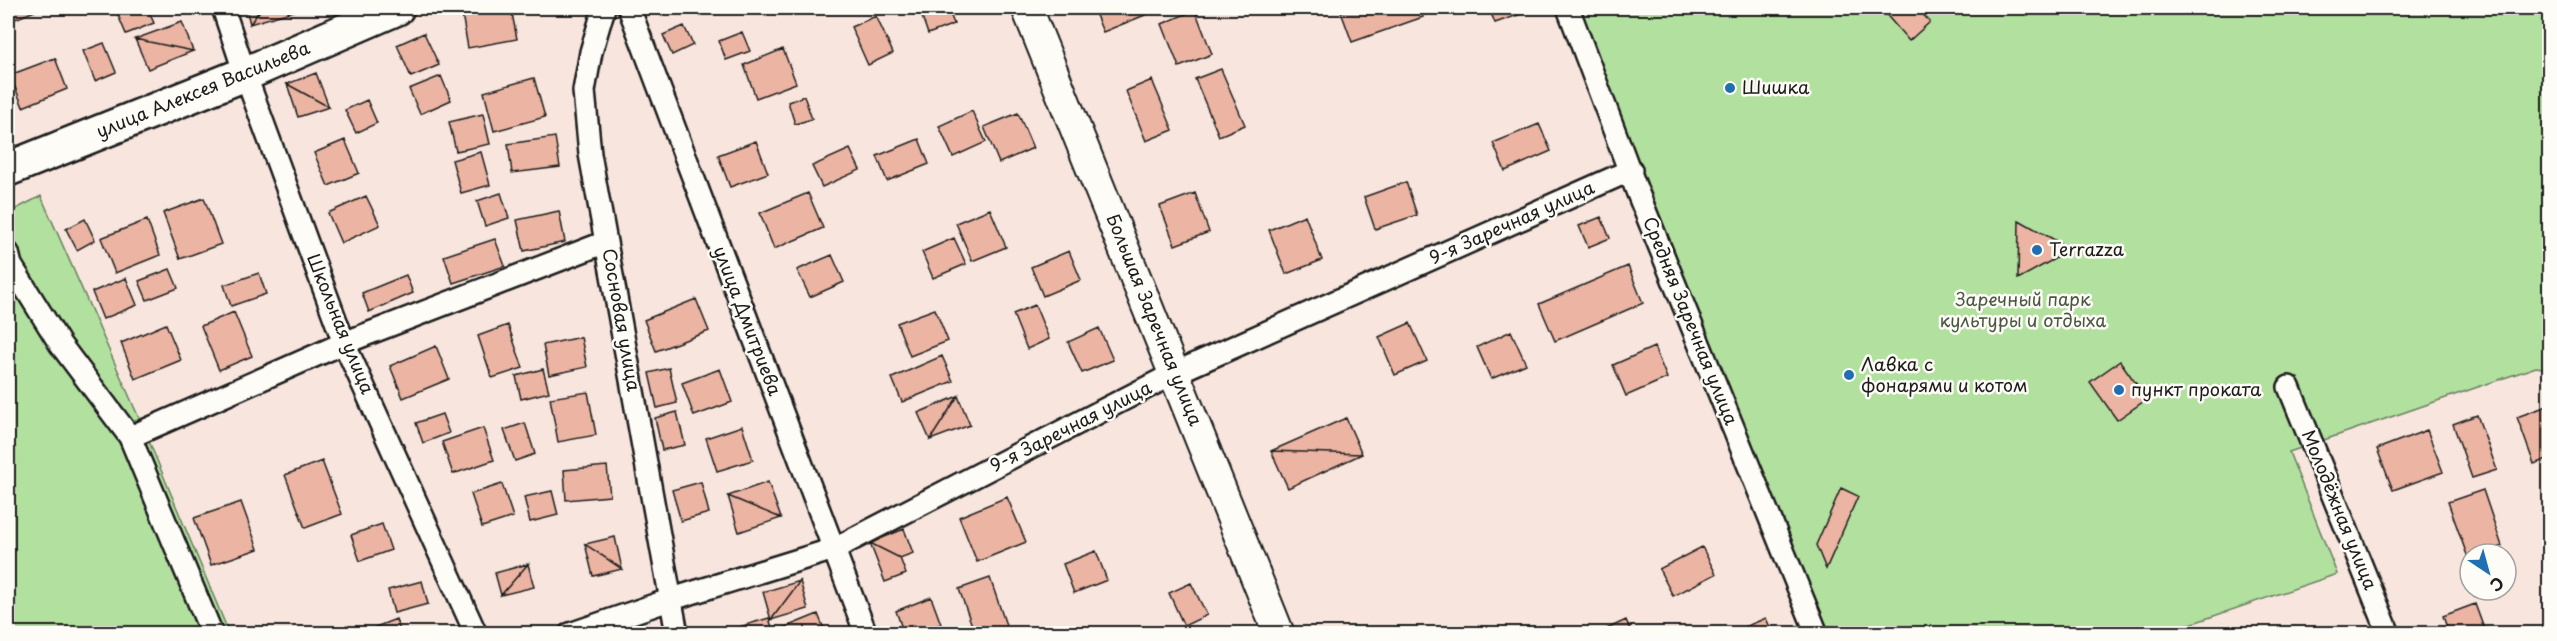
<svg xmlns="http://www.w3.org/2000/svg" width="2557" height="641" viewBox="0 0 2557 641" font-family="'Playpen Sans',sans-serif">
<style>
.green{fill:#b2e09f;stroke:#677e5e;stroke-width:1.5}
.building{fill:#ecb4a2;stroke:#1c1c1c;stroke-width:1.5}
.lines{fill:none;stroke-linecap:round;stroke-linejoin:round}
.street-casing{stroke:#1c1c1c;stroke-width:26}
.secondary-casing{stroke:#1c1c1c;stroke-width:34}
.primary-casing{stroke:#1c1c1c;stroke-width:38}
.street{stroke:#fdfcf7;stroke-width:21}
.secondary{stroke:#fdfcf7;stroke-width:30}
.primary{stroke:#fdfcf7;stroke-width:33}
.poi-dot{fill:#1f6fb2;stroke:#fdfcf7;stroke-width:2}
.labels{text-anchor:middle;stroke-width:5;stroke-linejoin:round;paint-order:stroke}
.poi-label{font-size:18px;fill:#1c1c1c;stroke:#fdfcf7;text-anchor:start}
.street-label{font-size:18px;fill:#1c1c1c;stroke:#fdfcf7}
.park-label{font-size:18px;fill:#495743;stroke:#fdfcf7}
</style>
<rect width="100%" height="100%" fill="#f8e6de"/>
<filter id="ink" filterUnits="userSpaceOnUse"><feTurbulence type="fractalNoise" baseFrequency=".0167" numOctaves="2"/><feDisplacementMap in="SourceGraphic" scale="12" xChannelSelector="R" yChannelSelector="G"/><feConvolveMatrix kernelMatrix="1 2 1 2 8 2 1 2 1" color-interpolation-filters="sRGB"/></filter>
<g filter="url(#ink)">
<!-- green -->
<path class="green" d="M1578,8H2549V369L2536,367L2289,452L2337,574L2164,633H1825Z
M41,196L146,434L229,633L8,634V213Z"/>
<!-- building -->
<path class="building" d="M8,8H42L8,22Z
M115,8H147L154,23L126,34Z
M246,8H261L250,24Z
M262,8H296L297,10L250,24Z
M497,8H511L517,39L468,48L462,14Z
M919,8H948L954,24L928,34Z
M1093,8H1142L1145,15L1103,32Z
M1355,8H1419L1423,17L1352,42L1341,12Z
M1489,8H1519L1521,14L1495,23Z
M1889,8H1917L1930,22L1909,41L1884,12Z
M1195,10L1212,54L1179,67L1162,24Z
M876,16L893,53L868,65L851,27Z
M182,22L193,51L135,39Z
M684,26L693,45L672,55L663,35Z
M742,32L750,51L726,60L719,41Z
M424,33L439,65L411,77L397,45Z
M135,39L193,51L148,69Z
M104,43L116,72L95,81L83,51Z
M783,49L796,83L756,98L744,65Z
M55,58L67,89L23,107L10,75Z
M1221,69L1245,125L1219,136L1195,79Z
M316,73L329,107L287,84Z
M441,76L451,100L420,114L409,89Z
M534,78L545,117L494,131L484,92Z
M1152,80L1173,130L1146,141L1126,91Z
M287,84L329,107L298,117Z
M804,96L812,119L795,124L788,102Z
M367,100L377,123L356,133L345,110Z
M972,111L986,142L953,157L939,126Z
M1018,113L1033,148L999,163L984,127Z
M483,114L490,144L456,151L449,122Z
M1539,124L1551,151L1505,171L1493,143Z
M555,137L560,167L512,173L508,144Z
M919,139L929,164L887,181L877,156Z
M345,140L359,173L328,186L314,153Z
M756,141L768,173L730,187L718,155Z
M850,149L860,170L822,187L812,166Z
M481,152L490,185L461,193L452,160Z
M1406,182L1417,215L1375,229L1364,197Z
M501,193L509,218L485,226L477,201Z
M808,193L823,228L774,249L760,213Z
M1195,193L1209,232L1175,245L1160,206Z
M366,196L380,225L341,243L328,213Z
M204,198L221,244L180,259L163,213Z
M990,209L1006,247L972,261L956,223Z
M559,211L565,242L524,251L517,220Z
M1305,215L1322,260L1286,274L1269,230Z
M1601,217L1610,238L1588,247L1579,226Z
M85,219L95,240L77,250L66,229Z
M147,220L160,255L115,273L101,238Z
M2019,220L2060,243L2058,257L2018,279Z
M954,238L966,264L933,278L922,252Z
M495,239L505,266L453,283L444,256Z
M1069,251L1081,280L1043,296L1031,267Z
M832,255L844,282L810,297L797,270Z
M1628,266L1643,303L1555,341L1539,304Z
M170,269L178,288L147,300L139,281Z
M259,273L266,294L231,306L224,285Z
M406,275L413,293L369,312L362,293Z
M126,278L137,305L103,319L92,292Z
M696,299L709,331L656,351L644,320Z
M1035,305L1049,339L1027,349L1013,314Z
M935,309L948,341L910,356L897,323Z
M234,312L252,356L219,370L201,326Z
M1410,323L1427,361L1395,375L1379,337Z
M166,324L181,360L135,379L121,343Z
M508,325L523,368L492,378L478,336Z
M1099,328L1113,360L1082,373L1068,342Z
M1511,331L1526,364L1491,379L1477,347Z
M581,337L587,367L549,375L543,345Z
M436,346L449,379L403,398L390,366Z
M1654,347L1667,378L1626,396L1613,365Z
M942,356L953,381L902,402L892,378Z
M2120,361L2147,399L2117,420L2090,382Z
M669,368L677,403L657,408L649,373Z
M543,369L549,392L521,399L516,376Z
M720,369L732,402L694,416L682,383Z
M588,392L596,435L558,442L550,398Z
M958,396L930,440L918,413Z
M958,396L970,425L930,440Z
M2547,406L2550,412V458L2534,464L2517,417Z
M677,412L685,445L662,450L655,418Z
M442,414L449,433L423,443L416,423Z
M2477,415L2497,470L2472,478L2453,424Z
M1346,418L1362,454L1271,451Z
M525,423L535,454L515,461L504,430Z
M742,426L753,460L717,471L706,438Z
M483,428L494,460L453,474L442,442Z
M2427,430L2443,472L2393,490L2377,449Z
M1271,451L1362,454L1288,488Z
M322,461L342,514L305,528L285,475Z
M607,466L610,496L566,500L564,470Z
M701,482L709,513L681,521L672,490Z
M768,482L781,518L728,496Z
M502,484L513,517L482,527L471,494Z
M1841,488L1858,496L1826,569L1816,545Z
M2483,490L2502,546L2479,554H2470L2468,558L2448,502Z
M552,491L558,515L530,522L524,497Z
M728,496L781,518L739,532Z
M1007,497L1026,542L977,562L959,517Z
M241,502L258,549L211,565L194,518Z
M382,524L391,550L360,561L351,535Z
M904,529L913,553L900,558L870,543Z
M615,537L622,569L585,544Z
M870,543L900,558L906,574L885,582Z
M585,544L622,569L593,576Z
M1702,547L1716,574L1673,596L1659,569Z
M1096,551L1107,580L1074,593L1063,564Z
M528,564L534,587L501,595Z
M528,564L501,595L495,573Z
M990,578L1009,634H975L959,589Z
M422,581L428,604L394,613L388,590Z
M800,581L771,620L763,592Z
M800,581L808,609L771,620Z
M1191,583L1207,615L1184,626L1169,593Z
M931,597L941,624L916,634H904L896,611Z
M2475,604L2486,634H2449L2443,616Z
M818,614L826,634H783L781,629Z
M769,618L774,634H722V632Z
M1766,618L1773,634H1728Z
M396,619L401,634H374L373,628Z
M1626,620L1632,634H1596Z"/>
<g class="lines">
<defs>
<path id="street" d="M223,8L245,74L344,343L476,634
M604,8L591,52L584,91L590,154L677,634
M629,8L866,634
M1568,8L1637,191L1817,634
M8,253L11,265L60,344L130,437L212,634
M2289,387L2389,634
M130,437L344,343L606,242
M570,634L672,599L834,549L1175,373L1631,170"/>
<path id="secondary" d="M1027,8L1279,634"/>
<path id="primary" d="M8,169L245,74L397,8"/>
</defs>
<!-- street casing -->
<use href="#street" class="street-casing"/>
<!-- secondary casing -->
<use href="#secondary" class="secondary-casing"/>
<!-- primary casing -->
<use href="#primary" class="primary-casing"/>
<!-- street -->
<use href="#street" class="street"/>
<!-- secondary -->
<use href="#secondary" class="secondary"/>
<!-- primary -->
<use href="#primary" class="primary"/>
</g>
</g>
<!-- markers -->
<g class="poi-dot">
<circle cx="1730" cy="88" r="6"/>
<circle cx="2037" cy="250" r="6"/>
<circle cx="1849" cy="375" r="6"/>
<circle cx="2119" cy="390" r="6"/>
</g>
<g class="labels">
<!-- poi labels -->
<g class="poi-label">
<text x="1742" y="94">Шишка</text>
<text x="2049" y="256">Terrazza</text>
<text x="1861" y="371">Лавка с<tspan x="1861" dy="21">фонарями и котом</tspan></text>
<text x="2131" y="396">пункт проката</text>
</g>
<!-- street labels -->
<g class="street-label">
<text transform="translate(203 90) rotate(-22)" y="6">улица Алексея Васильева</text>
<text transform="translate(1512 223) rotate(-24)" y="6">9-я Заречная улица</text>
<text transform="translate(621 320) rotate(80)" y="6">Сосновая улица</text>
<text transform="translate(1154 320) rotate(68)" y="6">Большая Заречная улица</text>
<text transform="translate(747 321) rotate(69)" y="6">улица Дмитриева</text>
<text transform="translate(1690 321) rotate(68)" y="6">Средняя Заречная улица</text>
<text transform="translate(340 324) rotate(68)" y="6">Школьная улица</text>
<text transform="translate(1071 427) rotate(-27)" y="6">9-я Заречная улица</text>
<text transform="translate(2339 510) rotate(68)" y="6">Молодёжная улица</text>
</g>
<!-- park labels -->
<g class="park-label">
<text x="2023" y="306">Заречный парк<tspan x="2023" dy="21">культуры и отдыха</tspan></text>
</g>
</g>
<!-- margin -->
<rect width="2557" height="641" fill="none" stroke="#fdfcf7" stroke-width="30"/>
<rect x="15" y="15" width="2527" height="611" fill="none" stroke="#1c1c1c" stroke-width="2" filter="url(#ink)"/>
<!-- north arrow -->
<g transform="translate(2488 572) rotate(144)"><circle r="28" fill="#fdfcf7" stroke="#a3a29f" stroke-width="1.5"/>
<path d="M0-4.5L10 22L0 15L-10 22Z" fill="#1f6fb2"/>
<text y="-9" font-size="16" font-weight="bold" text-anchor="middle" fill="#1c1c1c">С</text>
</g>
</svg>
